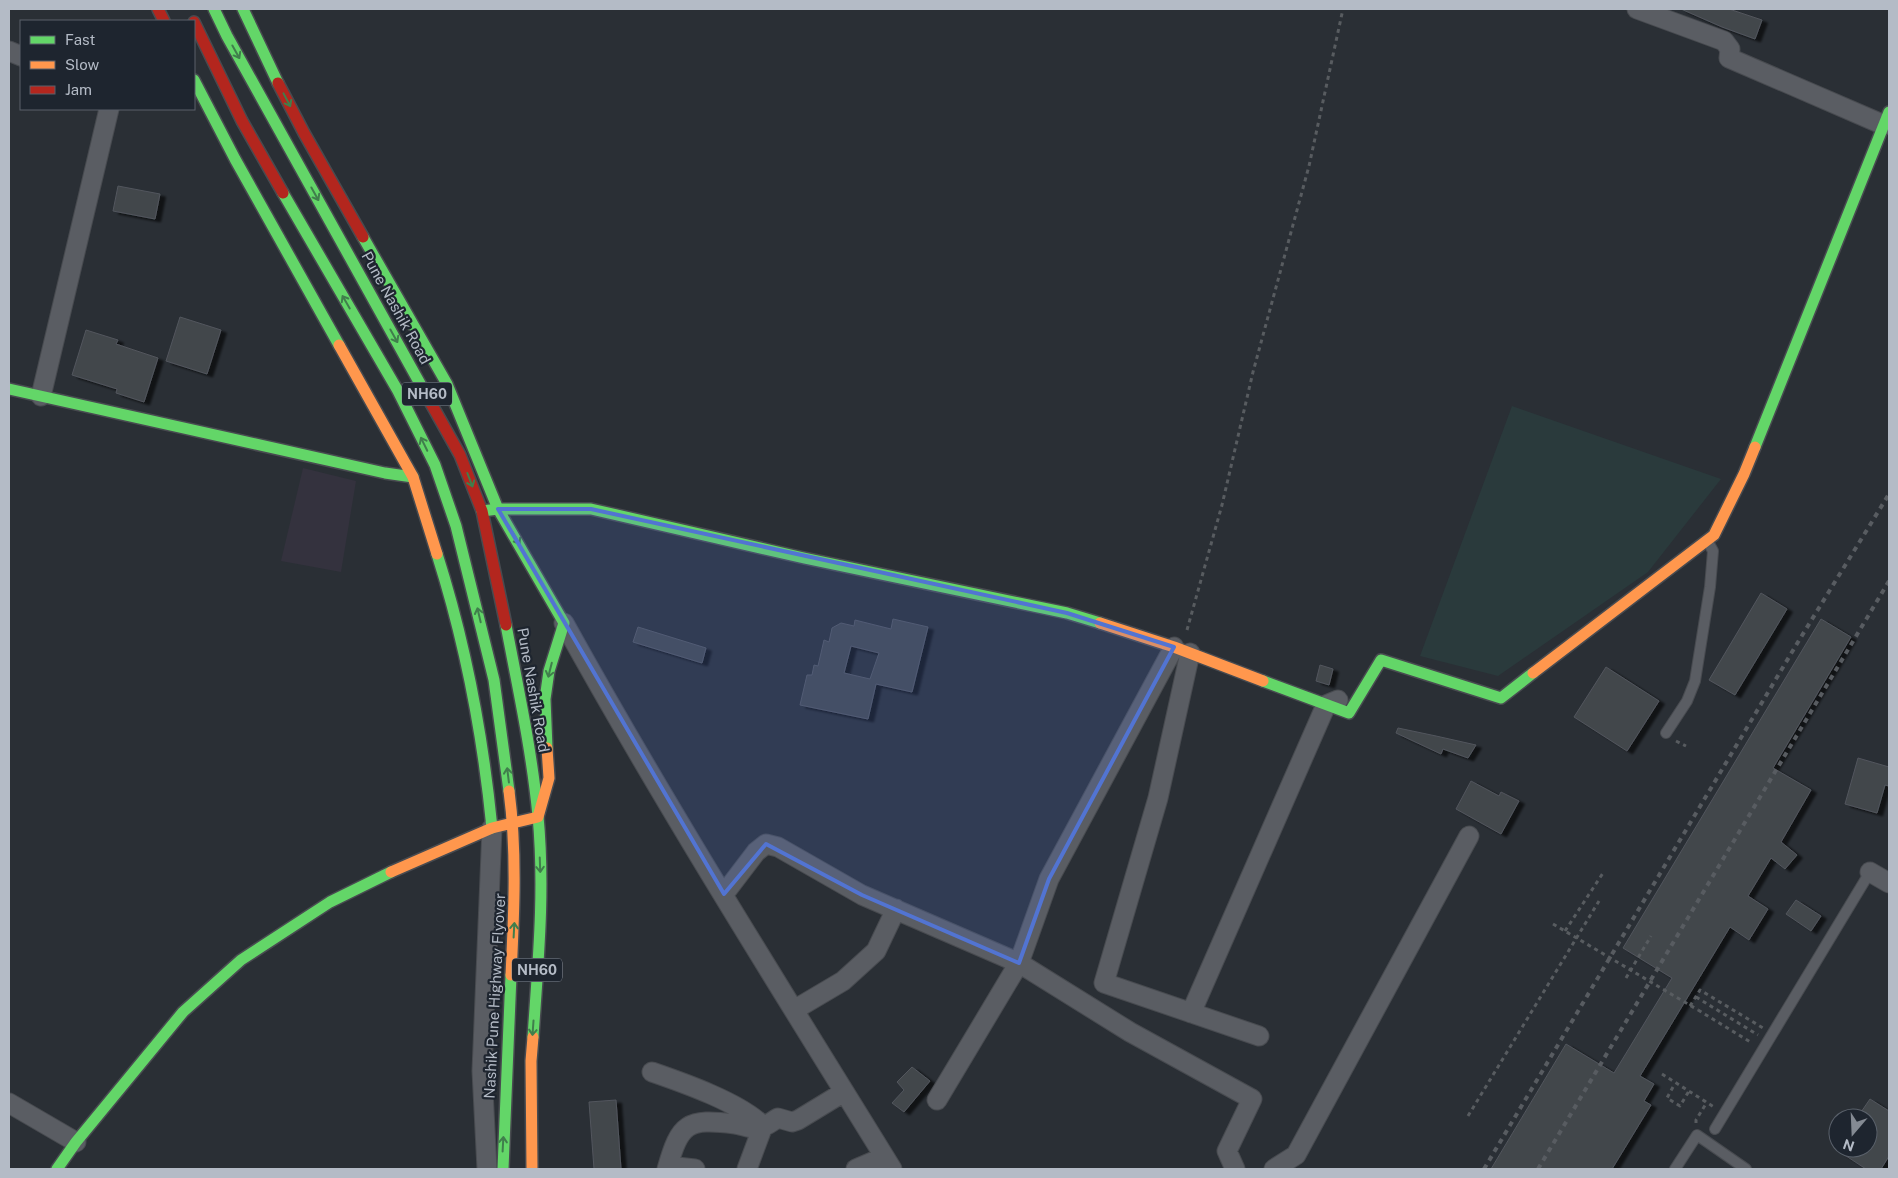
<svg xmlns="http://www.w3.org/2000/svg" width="1898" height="1178" viewBox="0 0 1898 1178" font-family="'Public Sans',sans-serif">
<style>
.medical{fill:#34323e}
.green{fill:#2a3a3c}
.building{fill:#42464c;stroke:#52565d;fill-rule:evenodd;filter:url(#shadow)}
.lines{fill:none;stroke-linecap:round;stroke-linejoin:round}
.lane-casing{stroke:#484b50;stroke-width:12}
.street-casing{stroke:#484b50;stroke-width:21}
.fast-casing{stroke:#484b50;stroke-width:14}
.slow-casing{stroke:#484b50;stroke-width:14}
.jam-casing{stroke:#484b50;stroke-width:14}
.path{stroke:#585c60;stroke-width:3;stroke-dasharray:4 4;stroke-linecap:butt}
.lane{stroke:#5a5d63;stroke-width:10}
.street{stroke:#5a5d63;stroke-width:19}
.fast{stroke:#63d668;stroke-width:11}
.slow{stroke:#ff974d;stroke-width:11}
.jam{stroke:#b3261e;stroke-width:11}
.rail{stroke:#585c61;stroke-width:4;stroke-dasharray:5 5;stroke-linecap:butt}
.path-bridge{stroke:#585c60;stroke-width:3;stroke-dasharray:4 4;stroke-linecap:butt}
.oneway{stroke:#407e4c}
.marked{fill:#5274d2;fill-opacity:0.2;stroke:#5274d2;stroke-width:4;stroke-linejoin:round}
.labels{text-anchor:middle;stroke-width:4.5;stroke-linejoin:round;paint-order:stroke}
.shield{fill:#1e252f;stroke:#878e99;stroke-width:1}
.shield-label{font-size:14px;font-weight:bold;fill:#b4bbc6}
.street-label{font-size:15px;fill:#b4bbc6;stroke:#1e252f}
</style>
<defs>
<filter id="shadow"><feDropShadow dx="5.5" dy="3" stdDeviation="1" flood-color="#0009"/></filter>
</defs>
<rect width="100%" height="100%" fill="#2a2f35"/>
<!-- medical -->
<path class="medical" d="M303,468L356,481L341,572L281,561Z"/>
<!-- green -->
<path class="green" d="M1512,406L1721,479L1648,572L1498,676L1420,656Z"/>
<!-- building -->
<path class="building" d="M1681,9H1729L1762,20L1755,39L1722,27Z
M118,186L160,194L155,219L113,211Z
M180,317L221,330L207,374L166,361Z
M86,330L118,340L116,344L158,358L144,402L116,393L117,389L72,375Z
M1761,593L1787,609L1735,695L1709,680Z
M893,619L928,627L912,692L876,684L868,719L800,705L807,675H812L814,665L818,666L824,640L829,642L832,628L841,623L854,626L855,620L891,629ZM851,646L879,653L870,679L844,673Z
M1821,619L1851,637L1773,768L1811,790L1781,842L1797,855L1785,869L1771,858L1748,896L1768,909L1749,940L1730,927L1640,1076L1654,1084L1644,1101L1651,1105L1612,1169H1491L1566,1044L1614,1073L1672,978L1623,948Z
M638,627L706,648L702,663L633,642Z
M1320,665L1333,669L1329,685L1316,681Z
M1606,667L1659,701L1627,751L1574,717Z
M1398,728L1436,736L1476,745L1468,758L1443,749L1441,754L1396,733Z
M1858,758L1889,767V786L1885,785L1877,813L1845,804Z
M1471,781L1499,796L1501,792L1519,801L1501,834L1456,809Z
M1796,900L1821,916L1811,931L1786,914Z
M912,1067L930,1081L904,1112L892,1103L904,1090L897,1082Z
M1870,1099L1889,1111V1156L1881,1169H1866L1834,1148H1868V1118H1857Z
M616,1100L621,1169H594L589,1102Z"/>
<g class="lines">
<defs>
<path id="lane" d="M1666,733L1687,701L1695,681L1710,587L1713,551L1708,542
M1715,1129L1870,872
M1675,1169L1697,1135L1746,1169"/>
<path id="street" d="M1637,9L1724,41L1730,49L1729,58L1884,125
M9,51L21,56
M41,396L109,109
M564,623C667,809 781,989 892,1169
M1174,647L1049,879L1019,963L1130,1032L1252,1099L1227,1151L1235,1169
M1190,653L1158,798L1104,983L1259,1036
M1870,872L1889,883
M724,894L756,852L766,844L778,847L862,895L1019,963L937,1100
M794,1010L843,981L876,951L896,909
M1191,1013L1326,705L1338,700
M652,1072C684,1083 741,1103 763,1126L747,1169
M9,1103L76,1142
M668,1166L695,1169
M487,1169L482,1071L492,828
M667,1169C680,1123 687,1118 735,1124C742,1125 751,1129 758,1128C765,1128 772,1121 778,1118L792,1122L798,1120L844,1092
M856,1169L884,1157
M1274,1169L1296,1155L1469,836"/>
<path id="fast" d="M214,9L227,36L428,398
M243,9L278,83
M194,80L235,159L339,345
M283,193L398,391L435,465L456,526L494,680L509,791
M363,237L447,384L498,509L564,623L549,671L545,699L547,748
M9,389L385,473L413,477
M1755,447L1889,112
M482,511L498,509H591L804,558L1067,613L1100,623
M437,554C465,642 483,737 492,828
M506,625C518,688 532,752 538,816C545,890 538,963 533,1037
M1263,681L1349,713L1381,660L1501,698L1533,673
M57,1169L76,1142L183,1012L241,960L330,902L391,872
M503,1169L511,975"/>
<path id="slow" d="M339,345L413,477L437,554
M1100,623L1174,647L1263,681
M1533,673L1714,535L1744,474L1755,447
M509,791C517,852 514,913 511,975
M391,872L492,828L538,817L549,778L547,748
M532,1169L531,1061L533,1037"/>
<path id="jam" d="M158,9L164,21
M194,22L242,121L283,193
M278,83L304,133L363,237
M428,398L460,455L482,511L506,625"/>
</defs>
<!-- lane casing -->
<use href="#lane" class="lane-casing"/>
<!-- street casing -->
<use href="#street" class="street-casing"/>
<!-- fast casing -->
<use href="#fast" class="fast-casing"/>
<!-- slow casing -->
<use href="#slow" class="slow-casing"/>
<!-- jam casing -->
<use href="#jam" class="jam-casing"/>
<!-- path -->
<path class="path" d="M1187,630L1222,505L1253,372L1309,166L1343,9
M1676,741L1686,746
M1565,931L1603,873
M1626,978L1651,936
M1696,997L1758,1035
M1690,1006L1700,990L1763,1028
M1698,1010L1752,1043
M1662,1074L1714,1107L1715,1105
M1673,1087L1667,1098L1680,1106L1689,1091
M1468,1116L1599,901
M1696,1123V1120L1707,1102"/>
<!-- lane -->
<use href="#lane" class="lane"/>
<!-- street -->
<use href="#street" class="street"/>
<!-- fast -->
<use href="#fast" class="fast"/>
<!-- slow -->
<use href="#slow" class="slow"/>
<!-- jam -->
<use href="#jam" class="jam"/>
<!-- rail -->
<path class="rail" d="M1484,1169L1798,642L1889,494
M1538,1169L1889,581"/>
<!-- path-bridge -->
<path class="path-bridge" d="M1553,924L1698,1010"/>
</g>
<!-- one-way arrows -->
<defs><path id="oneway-shaft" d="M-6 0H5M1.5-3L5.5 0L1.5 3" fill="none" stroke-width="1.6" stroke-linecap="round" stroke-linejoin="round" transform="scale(1.25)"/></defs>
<g class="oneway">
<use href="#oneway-shaft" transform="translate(236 52) rotate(61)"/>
<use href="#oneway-shaft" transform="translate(287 100) rotate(62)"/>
<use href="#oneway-shaft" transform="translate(315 194) rotate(61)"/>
<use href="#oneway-shaft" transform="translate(346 302) rotate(-120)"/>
<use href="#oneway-shaft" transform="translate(394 336) rotate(61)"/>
<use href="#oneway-shaft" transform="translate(424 444) rotate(-116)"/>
<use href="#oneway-shaft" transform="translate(470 480) rotate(69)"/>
<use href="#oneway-shaft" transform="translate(516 538) rotate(59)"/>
<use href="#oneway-shaft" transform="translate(479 615) rotate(-103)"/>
<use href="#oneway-shaft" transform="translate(550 670) rotate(104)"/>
<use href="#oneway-shaft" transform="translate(508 775) rotate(-97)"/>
<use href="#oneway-shaft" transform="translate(540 865) rotate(88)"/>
<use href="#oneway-shaft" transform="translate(514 930) rotate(-87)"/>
<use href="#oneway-shaft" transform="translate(533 1028) rotate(94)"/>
<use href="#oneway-shaft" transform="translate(503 1144) rotate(-87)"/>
</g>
<!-- marked area -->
<path class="marked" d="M498,509H591L1067,613L1174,647L1049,879L1019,963L862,895L766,844L724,894Z"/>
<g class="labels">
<!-- shield labels -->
<g class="shield">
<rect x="402" y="382.5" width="50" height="23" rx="4"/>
<rect x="512" y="958.5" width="50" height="23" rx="4"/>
</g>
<g class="shield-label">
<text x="427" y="399">NH60</text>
<text x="537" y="975">NH60</text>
</g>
<!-- street labels -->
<g class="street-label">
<text transform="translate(396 308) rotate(61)" y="5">Pune Nashik Road</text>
<text transform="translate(533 690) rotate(80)" y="5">Pune Nashik Road</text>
<text transform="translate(495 996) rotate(-87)" y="5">Nashik Pune Highway Flyover</text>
</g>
</g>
<!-- border -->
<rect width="1898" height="1178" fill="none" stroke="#b4bbc6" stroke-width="20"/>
<!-- legend -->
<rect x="20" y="20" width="175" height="90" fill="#1e252f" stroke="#5a616b"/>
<rect x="30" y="36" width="25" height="8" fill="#63d668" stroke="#5a616b"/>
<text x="65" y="45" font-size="15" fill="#b4bbc6">Fast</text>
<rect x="30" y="61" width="25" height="8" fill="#ff974d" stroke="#5a616b"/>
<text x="65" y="70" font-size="15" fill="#b4bbc6">Slow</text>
<rect x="30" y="86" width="25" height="8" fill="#b3261e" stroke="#5a616b"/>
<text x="65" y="95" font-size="15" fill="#b4bbc6">Jam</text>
<!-- north arrow -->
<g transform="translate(1853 1133) rotate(199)"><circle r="24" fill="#1e252f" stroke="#5a616b"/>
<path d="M0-4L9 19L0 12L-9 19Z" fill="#848a93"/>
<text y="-8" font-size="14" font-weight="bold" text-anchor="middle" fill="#b4bbc6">N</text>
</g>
</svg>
